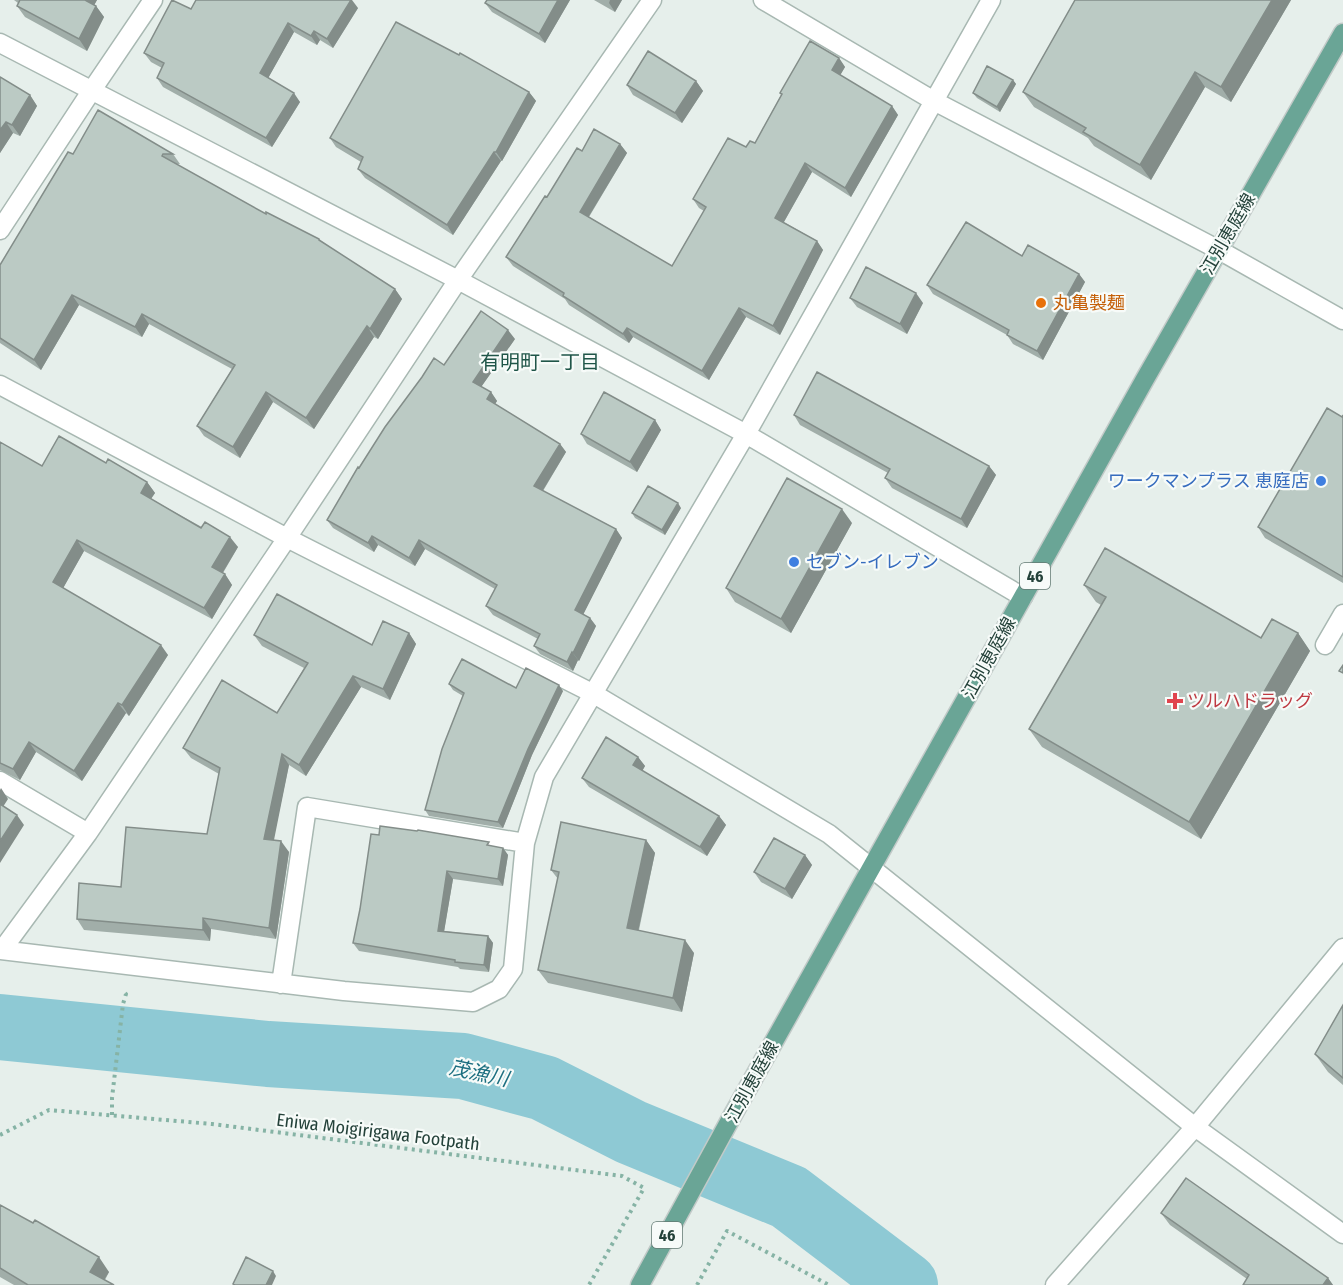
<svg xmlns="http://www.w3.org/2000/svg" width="1343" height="1285" viewBox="0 0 1343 1285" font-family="'Fira Sans Condensed','Noto Sans JP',sans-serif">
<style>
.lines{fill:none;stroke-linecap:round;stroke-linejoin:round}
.river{stroke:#8ec9d4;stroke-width:66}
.minor-casing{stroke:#a8b8b2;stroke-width:21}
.major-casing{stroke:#c2cac8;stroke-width:21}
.path{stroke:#86b3a5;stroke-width:4;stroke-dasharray:3 4.5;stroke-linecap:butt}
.minor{stroke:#fff;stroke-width:18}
.major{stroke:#6aa596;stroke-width:18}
.wall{fill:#a1aea9}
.shaded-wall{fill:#838d89}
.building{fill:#bbcac4;stroke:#838d89;stroke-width:1.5}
.food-dot{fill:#e8710a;stroke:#f7fbf9;stroke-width:2}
.shop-dot{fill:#3f7fe0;stroke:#f7fbf9;stroke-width:2}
.health-dot{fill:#e0444e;stroke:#f7fbf9;stroke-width:2}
.labels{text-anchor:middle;stroke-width:4.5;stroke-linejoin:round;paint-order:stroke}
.shield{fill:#f7fbf9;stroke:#637a73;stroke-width:1.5}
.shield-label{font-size:16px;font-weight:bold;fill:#24423a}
.street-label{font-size:18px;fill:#24423a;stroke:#f7fbf9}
.food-label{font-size:18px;fill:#c56008;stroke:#f7fbf9;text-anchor:start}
.shop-label{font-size:18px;fill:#366cbe;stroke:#f7fbf9;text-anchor:end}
.health-label{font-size:18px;fill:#be3a42;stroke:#f7fbf9;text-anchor:start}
.neighbourhood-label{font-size:20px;fill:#1f5548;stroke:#f7fbf9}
.water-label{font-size:20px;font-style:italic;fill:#1c6f80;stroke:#f7fbf9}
</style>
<rect width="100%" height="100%" fill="#e6efeb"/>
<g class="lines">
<!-- river -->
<path class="river" d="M0,1027L268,1054L463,1066L544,1088L631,1132L789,1197L905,1285"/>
<defs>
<path id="minor" d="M763,0L934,101L1219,250L1343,320
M0,43L458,280L746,434L1023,597
M0,230L92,90L153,0
M0,385L287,538L594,694L829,834L1195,1127L1343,1234
M1325,645L1343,614
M0,781L88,833
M0,950L344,991L473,1002L499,989L513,969L525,843L544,777L746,434L991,0
M2,950L88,833L287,538L458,280L652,0
M281,984L307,807L525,843
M1055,1285L1195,1127L1343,948"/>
<path id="major" d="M640,1285L730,1120L1145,379L1343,33"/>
</defs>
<!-- minor casing -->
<use href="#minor" class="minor-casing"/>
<!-- major casing -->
<use href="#major" class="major-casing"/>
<!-- path -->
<path class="path" d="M112,1115V1098L123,1004L126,994L124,993
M0,1135L49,1110L212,1124L622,1176L644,1188L589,1285
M697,1285L727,1231L829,1285"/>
<!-- minor -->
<use href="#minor" class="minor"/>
<!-- major -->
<use href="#major" class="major"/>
</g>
<!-- wall -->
<path class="wall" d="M14,0H97L94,5L96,6L104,17L87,51L25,17L17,6L18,3Z
M570,0L545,43L492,12L485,3Z
M594,0H622L615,12Z
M1075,0H1291L1231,102L1205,87L1151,180L1094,146L1088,138L1034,107L1023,92Z
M358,8L333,48L320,40L317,45L294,32L268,78L300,102L272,147L163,87L157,78L162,68L151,62L144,53L191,9Z
M839,58L845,67L840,75L892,106L898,115L851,197L812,172L784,222L817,241L823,250L780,335L746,317L709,380L633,337L629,343L569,305L565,299L513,266L506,257L547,197L582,151L620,144L627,153L589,217L672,266L704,211L699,208L693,199L746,147L755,143L781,95L780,93Z
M0,77L30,95L37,106L20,136L13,133L0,153Z
M1013,80L1016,84L1000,112L977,98L973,93Z
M696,81L703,91L682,123L633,95L627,85Z
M529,92L536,101L502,161H501L453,235L365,178L358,169L361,162L336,147L330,138Z
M73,154H173L180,164H176L266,214L319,239L321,242L395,289L402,299L378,339L374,337L314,429L273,402L240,458L204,436L197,426L232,369L149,324L142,337L79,305L41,370L0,343V265Z
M1022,256L1079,274L1085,282L1043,360L1013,344L1007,335L933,294L927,285Z
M850,298L923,303L907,334L857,307Z
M515,339L481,387L491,392L497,401L495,404L560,444L566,452L543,491L616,529L622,538L583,614L590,618L596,626L579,661L578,660L573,671L540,654L534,646L538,639L493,615L486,606L495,589L425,549L415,566L378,545L374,552L333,528L327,520L359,468L422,377L444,365Z
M794,415L989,466L996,475L967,528L892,488L885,478L888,473L800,425Z
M1343,415V583L1265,538L1258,527Z
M655,420L661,430L637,472L587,444L581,434Z
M0,442L42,466L106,463L147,482L155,493L151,499L238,547L223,573L225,574L232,585L212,619L84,551L63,588L168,655L129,716L126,713L82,781L36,752L20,780L0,770Z
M681,508L665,535L635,518L632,513Z
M852,523L791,633L735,602L726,588Z
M1084,585L1261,638L1298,633L1310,651L1201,839L1042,747L1029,729L1101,605L1096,602Z
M409,633L416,644L390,700L361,687L306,776L289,765L273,840L289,852L276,939L211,929L210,941L84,930L77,919L121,887L207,834L219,774L191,758L183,748L277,713L304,668L262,646L254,635L372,645Z
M449,684L563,691L532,755L503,828L429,816L425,810L463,696L453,690Z
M638,757L645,766L642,771L719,816L726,825L707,856L589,787L582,778Z
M379,835L503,848L508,855L503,886L453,879L444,931L488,936L493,943L489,972L460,969L458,967L359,951L353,943Z
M646,840L655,853L639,930L694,953L682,1012L548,983L538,970L558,879L551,870Z
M805,855L812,865L792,899L761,882L754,872Z
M1343,1005V1085L1328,1072L1315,1054Z
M0,1205L109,1272L105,1280L114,1285H14L0,1277Z
M1161,1213L1328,1278L1333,1285H1243L1247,1279L1170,1225Z"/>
<!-- shaded-wall -->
<path class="shaded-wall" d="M84,0H97L91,11Z
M351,0H352L358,8L333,48L327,39Z
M558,0H570L545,43L539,34Z
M610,0H622L615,12L609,3Z
M1272,0H1291L1231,102L1221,87Z
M96,6L104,17L87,51L79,39Z
M288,23L294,32L266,82L260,73Z
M314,31L320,40L317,45L311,36Z
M839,58L845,67L838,79L832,70Z
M1195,72L1205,87L1151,180L1140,165Z
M1013,80L1016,84L1000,112L997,107Z
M696,81L703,91L682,123L675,113Z
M529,92L536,101L502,161L496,152Z
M294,93L300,102L272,147L266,138Z
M30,95L37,106L20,136L12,125Z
M892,106L898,115L851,197L845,188Z
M6,122L13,133L0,153V130Z
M620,144L627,153L586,221L580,212Z
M494,152L501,161L453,235L447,225Z
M805,163L812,172L781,227L775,218Z
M817,241L823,250L780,335L773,326Z
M1079,274L1085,282L1043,360L1037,351Z
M395,289L402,299L378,339L370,329Z
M916,293L923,303L907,334L900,324Z
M72,295L79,305L41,370L34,360Z
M739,308L746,317L709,380L702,371Z
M142,314L149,324L142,337L135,327Z
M367,326L374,337L314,429L306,418Z
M627,328L633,337L629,343L623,334Z
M508,330L515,339L479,390L473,382Z
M266,392L273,402L240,458L233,447Z
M491,392L497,401L493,407L487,399Z
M655,420L661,430L637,472L630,462Z
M560,444L566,452L540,495L534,486Z
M989,466L996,475L967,528L961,519Z
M147,482L155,493L148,503L141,493Z
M678,503L681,508L665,535L662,530Z
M842,509L852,523L791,633L781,619Z
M616,529L622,538L581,619L575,610Z
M372,536L378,545L374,552L368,543Z
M230,537L238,547L220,577L212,567Z
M77,540L84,551L61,592L53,582Z
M419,540L425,549L415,566L409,558Z
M225,574L232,585L212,619L204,608Z
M590,618L596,626L579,661L573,653Z
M409,633L416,644L390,700L383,689Z
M1298,633L1310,651L1201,839L1189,822Z
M161,645L168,655L129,716L122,705Z
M572,652L578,660L573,671L567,662Z
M353,676L361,687L306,776L299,765Z
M559,685L563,691L532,755L503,828L498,822L528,749Z
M118,703L126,713L82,781L74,771Z
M29,742L36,752L20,780L13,769Z
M282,754L289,765L272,850L264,839Z
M638,757L645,766L640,775L633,765Z
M1,788L8,799L1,810L0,808V790Z
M17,815L24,825L0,863V841Z
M719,816L726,825L707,856L700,847Z
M646,840L655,853L636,941L627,928Z
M281,841L289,852L276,939L269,928Z
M503,848L508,855L503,886L498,879Z
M805,855L812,865L792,899L785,889Z
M447,871L453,879L443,938L438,931Z
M203,918L211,929L210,941L203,930Z
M488,936L493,943L489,972L484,965Z
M685,940L694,953L682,1012L673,998Z
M99,1257L109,1272L101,1285L90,1272Z
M273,1271L276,1276L272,1285H266Z
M1328,1278L1333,1285H1323Z"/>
<!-- building -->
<path class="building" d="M20,0H85L96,6L79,39L17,6Z
M172,0L191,9L196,0H351L327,39L314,31L311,36L288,23L260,73L294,93L266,138L157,78L164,63L144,53Z
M487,0H558L539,34L485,3Z
M1075,0H1272L1221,87L1195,72L1140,165L1083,132L1086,128L1023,92Z
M396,22L459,55L460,53L529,92L496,152H494L447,225L358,169L363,157L330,138Z
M810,41L839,58L832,70L892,106L845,188L805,163L775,218L817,241L773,326L739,308L702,371L627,328L623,334L563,296L564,293L506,257L545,196L547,197L577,148L582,151L594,129L620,144L580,212L672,266L706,207L693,199L728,138L746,147L750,141L755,143L782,94L780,93Z
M648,51L696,81L675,113L627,85Z
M987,66L1013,80L997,107L973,93Z
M0,77L30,95L12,125L6,122L0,130Z
M98,110L173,154H163L162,156L266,214V212L319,239V240L395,289L370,329L367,326L306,418L266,392L233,447L197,426L235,365L142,314L135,327L72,295L34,360L0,338V265L68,152L73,154Z
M966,222L1022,256L1028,245L1079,274L1037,351L1007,335L1009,330L927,285Z
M866,267L916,293L900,324L850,298Z
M481,311L508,330L473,382L491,392L487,399L560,444L534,486L616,529L575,610L590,618L573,653L572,652L567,662L534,646L540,634L486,606L497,585L419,540L409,558L372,536L368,543L327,520L358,467L359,468L385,427L422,377L434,358L444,365Z
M817,372L989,466L961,519L885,478L890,469L794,415Z
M604,392L655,420L630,462L581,434Z
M1327,408L1342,417L1343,415V577L1258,527Z
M59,436L106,463L108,459L147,482L141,493L201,528L205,522L230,537L212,567L225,574L204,608L77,540L53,582L161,645L122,705L118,703L74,771L29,742L13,769L0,763V442L42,466Z
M787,478L842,509L781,619L726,588Z
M648,486L678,503L662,530L632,513Z
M1105,548L1261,638L1272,619L1298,633L1189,822L1029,729L1106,597L1084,585Z
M277,594L372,645L383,621L409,633L383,689L353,676L299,765L282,754L264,839L281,841L269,928L203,918V930L77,919L79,883L121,887L126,827L207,834L220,768L183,748L222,680L277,713L308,663L254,635Z
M462,659L516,688L526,668L559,685L528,749L498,822L425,810L442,749L464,693L449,684Z
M1343,665V673L1339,671Z
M606,737L638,757L633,765L719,816L700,847L582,778Z
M0,804L17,815L0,841Z
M561,822L646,840L627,928L685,940L673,998L538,970L559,872L551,870Z
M380,826L417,831L418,830L489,842L487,845L503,848L498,879L447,871L438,931L488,936L484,965L455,962V960L353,943L360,909L371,834L379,835Z
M774,838L805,855L785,889L754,872Z
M1343,1005V1078L1315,1054Z
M1186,1178L1328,1278L1323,1285H1243L1249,1275L1161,1213Z
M0,1205L33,1223L35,1220L99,1257L90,1272L114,1285H28L0,1268Z
M246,1257L273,1271L266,1285H235L233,1284Z"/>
<!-- markers -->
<circle class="food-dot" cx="1041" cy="303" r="6"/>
<g class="shop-dot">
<circle cx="1321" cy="481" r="6"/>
<circle cx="794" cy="562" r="6"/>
</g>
<path class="health-dot" d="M1172 692h6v6h6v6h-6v6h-6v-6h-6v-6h6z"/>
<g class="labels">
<!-- shield labels -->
<g class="shield">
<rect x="1020" y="563" width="30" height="26" rx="4.5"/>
<rect x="652" y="1222" width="30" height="26" rx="4.5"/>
</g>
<g class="shield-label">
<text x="1035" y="582">46</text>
<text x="667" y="1241">46</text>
</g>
<!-- street labels -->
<g class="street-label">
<text transform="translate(1228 234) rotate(-60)" y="6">江別恵庭線</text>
<text transform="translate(989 658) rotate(-61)" y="6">江別恵庭線</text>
<text transform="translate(752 1082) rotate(-61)" y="6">江別恵庭線</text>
<text transform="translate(378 1132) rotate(7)" y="6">Eniwa Moigirigawa Footpath</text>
</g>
<!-- food labels -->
<g class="food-label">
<text x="1053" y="309">丸亀製麺</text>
</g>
<!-- shop labels -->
<g class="shop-label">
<text x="1309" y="487">ワークマンプラス 恵庭店</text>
<text x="806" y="568" text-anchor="start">セブン-イレブン</text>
</g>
<!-- health labels -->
<g class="health-label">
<text x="1187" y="707">ツルハドラッグ</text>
</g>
<!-- neighbourhood labels -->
<g class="neighbourhood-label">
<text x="540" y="369">有明町一丁目</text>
</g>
<!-- water labels -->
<g class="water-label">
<text transform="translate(479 1073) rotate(12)" y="7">茂漁川</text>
</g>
</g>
</svg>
